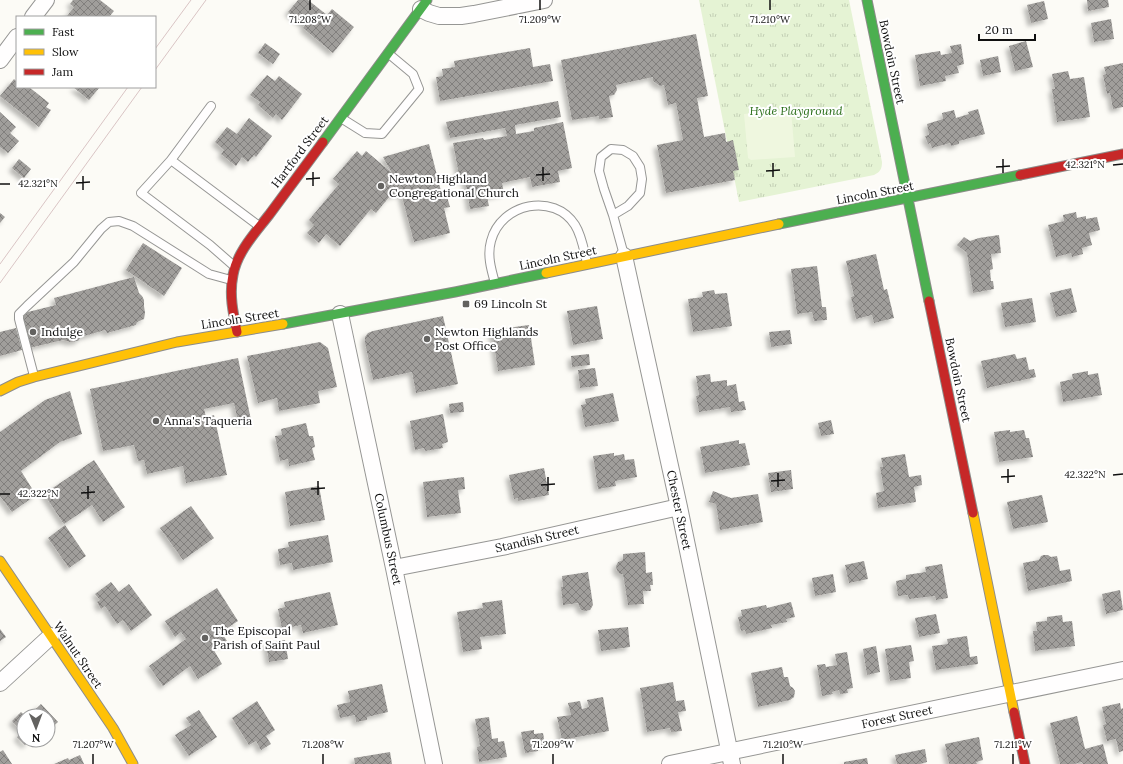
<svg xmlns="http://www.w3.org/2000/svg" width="1123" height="764" viewBox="0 0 1123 764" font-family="Lora,serif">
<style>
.park{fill:url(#park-tufts)}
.pitch{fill:#eff7df}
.building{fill:url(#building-cross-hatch);filter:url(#shadow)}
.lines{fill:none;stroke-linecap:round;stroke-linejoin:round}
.lane-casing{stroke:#969694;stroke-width:10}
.street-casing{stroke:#969694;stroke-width:18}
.fast-casing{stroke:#8d8c8a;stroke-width:11}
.slow-casing{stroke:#8d8c8a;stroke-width:11}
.jam-casing{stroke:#8d8c8a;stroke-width:11}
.lane{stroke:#fffefe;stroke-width:8}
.street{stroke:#fffefe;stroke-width:16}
.fast{stroke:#4caf50;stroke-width:9}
.slow{stroke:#ffc107;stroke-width:9}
.jam{stroke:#c62828;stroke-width:9}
.tram{stroke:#dac5c5;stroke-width:1}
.ticks{fill:none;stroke:#101010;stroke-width:1.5}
.poi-dot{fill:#636260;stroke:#fff;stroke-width:1.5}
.labels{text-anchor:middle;stroke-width:4;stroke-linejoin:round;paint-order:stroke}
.street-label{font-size:12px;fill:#101010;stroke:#fff}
.park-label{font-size:12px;font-style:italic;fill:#2a6e1a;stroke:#fff}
.poi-label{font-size:12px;fill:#101010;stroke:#fff;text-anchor:start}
.ticks-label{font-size:10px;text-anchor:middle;fill:#101010;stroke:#fff;stroke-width:4;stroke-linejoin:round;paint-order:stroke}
</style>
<defs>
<pattern id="park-tufts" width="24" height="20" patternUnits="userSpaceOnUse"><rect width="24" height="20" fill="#e5f3d4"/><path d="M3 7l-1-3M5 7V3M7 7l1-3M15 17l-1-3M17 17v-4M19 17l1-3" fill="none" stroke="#c3cfb5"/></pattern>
<pattern id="building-cross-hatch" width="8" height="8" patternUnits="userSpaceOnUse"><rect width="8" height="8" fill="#a09e9b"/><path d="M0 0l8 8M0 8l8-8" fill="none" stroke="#817f7d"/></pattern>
<filter id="shadow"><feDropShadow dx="-3.5" dy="3.5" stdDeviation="2" flood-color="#0004"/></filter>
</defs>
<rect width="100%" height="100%" fill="#fcfbf6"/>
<!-- park -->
<path class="park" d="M699,0H849L882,162C882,169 880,172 874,175L739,202Z"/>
<!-- pitch -->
<path class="pitch" d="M791,110L795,157L751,160L748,158L744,114Z"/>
<!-- building -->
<path class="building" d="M73,0H100L114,11L109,17H68L67,16L74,7L70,4Z
M298,0H308L327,15L332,9L354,27L333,53L303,28L305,25L288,12Z
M1087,0H1108L1109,7L1088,11Z
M1044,1L1048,19L1031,23L1027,5Z
M1111,19L1114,39L1094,42L1091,23Z
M696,34L708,96L697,98L704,137L725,133L726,142L733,140L739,170L733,171L735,180L666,193L657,145L683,140L676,103L668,105L664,85L660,86L653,81V77L616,85L617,90L614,95L609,96L613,117L599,119V116L572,120L561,60Z
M1026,41L1033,67L1015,71L1009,46Z
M265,43L280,54L273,64L258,53Z
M961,44L964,64L957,66L959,73L945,76L946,81L920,86L915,55L940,51L941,55L952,53L950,46Z
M530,48L533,67L550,64L553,81L440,101L436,77L443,76L442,69L455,67L454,61Z
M998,56L1001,72L983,76L980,60Z
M1123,63V107L1113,109L1110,93L1107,94L1103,75L1106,74L1104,67Z
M1068,71L1070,79L1084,77L1090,117L1057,122L1052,89H1055L1052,74Z
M267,75L275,81L279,76L302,94L282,120L276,114L273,118L258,105L260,102L250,95Z
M14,79L17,82V87H29L49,103L46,107L51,110L39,127L0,96Z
M73,87H100L89,100Z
M558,101L561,117L515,125L516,134L534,131V128L563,122L572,168L558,171L560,182L532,187L530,177L502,183L504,193L487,197L489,206L470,209L465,179L460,180L453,143L483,138L484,140L507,136L505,128L450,138L446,122Z
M978,109L985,134L959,141V144L951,146L950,143L932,148L930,143L928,144L925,136L929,135L927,124L943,119L942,113L954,110L956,118L969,114L968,112Z
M0,112L16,127L10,133L19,141L8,153L0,147Z
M249,118L272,136L256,157L254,155L248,162L242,157L236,166L221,154L224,150L215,142L227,127L237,134Z
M429,144L441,191L445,190L450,207L444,208L450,233L414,242L401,193L390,196L376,213L371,209L340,246L326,234L319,243L307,233L314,225L309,220L339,184L333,179L357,151L362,156L366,151L392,173L383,157Z
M19,159L31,169L24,178L12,168Z
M1076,212L1077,218L1086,216V219L1097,217L1100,230L1089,233L1092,245L1082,248L1083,254L1072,257L1071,253L1056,257L1048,225L1064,221L1063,215Z
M0,213L5,217L0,223Z
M999,235L1001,253L991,254L993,269L990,270L991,281H993L994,289L973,293L967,253L957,245L964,237L970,241L979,238Z
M143,243L182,268L164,296L126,270Z
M876,254L884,290L887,289L894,318L874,323L872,315L856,319L851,297L854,296L846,261Z
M817,266L822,307H826L827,320L814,321L812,312L797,314L791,269Z
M134,277L139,293L142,296L144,300V306L145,313L144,319L137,322L136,325L107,333L105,330L81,337L78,341L70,342L63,340L29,348L20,314L56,305L54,298Z
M1071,288L1077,312L1056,317L1050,293Z
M714,290L715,294L727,293L732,326L693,332L688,299L703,297L702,292Z
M1032,298L1036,322L1005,327L1001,303Z
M597,306L603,339L573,345L567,311Z
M443,316L458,384L416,393L412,372L373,380L365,343V337L368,333L373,331Z
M529,325L535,365L498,371L492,330Z
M16,328L22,350L0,356V332Z
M790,330L792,344L771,347L769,332Z
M320,342L328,348L337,387L318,391L320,403L279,411L277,398L258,403L247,356Z
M589,354L590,365L572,367L571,356Z
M1015,354L1017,359L1026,357L1029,370L1034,369L1036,377L987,388L981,361Z
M238,358L251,420L238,422L234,403L204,409L206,417L214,415L227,475L186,483L183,466L147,474L144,460L138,461L134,445L103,451L90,389Z
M595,368L598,386L580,388L578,370Z
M1088,371V375L1098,373L1102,395L1063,402L1060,382L1073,379L1072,374Z
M710,374L711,382L727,380V386L736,384L739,402L744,401L746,410L731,412L730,407L699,412L696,396L699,395L696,376Z
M70,391L82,434L60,442L21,471L36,495L12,512L0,496V432L45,400Z
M613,393L619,421L585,427L581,405L586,404L585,399Z
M463,402L464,412L450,413L449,404Z
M443,414L448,442L442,444L443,448L425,451L424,448L415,450L410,421Z
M831,420L834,434L821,436L818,423Z
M306,423L309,436H313L315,447L312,448L315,460L289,466L288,459L280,461L275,436L282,435L281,429Z
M1010,430V432L1024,430L1026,438H1029L1033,457L999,462L994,432Z
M739,440V444L745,443L750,465L705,473L700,447Z
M614,453V456L624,454L625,460L634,459L637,477L615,481L616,486L598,489L593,456Z
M905,454L909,477L921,475L922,485L914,487L916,502L878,508L876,493L884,491L880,467H883L881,458Z
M94,460L125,507L103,522L92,505L64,524L44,494Z
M544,468L549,495L518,501V498L514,499L509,475Z
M791,470L793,489L771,492L768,473Z
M464,477L465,489L458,490L461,513L427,517L423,482Z
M319,486L325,520L290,526L285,492Z
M713,491L731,498L758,494L763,522L720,530L716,504L709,502Z
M1042,495L1048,522L1013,529L1007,502Z
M191,506L214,538L183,560L160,528Z
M65,525L86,556L69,568L48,538Z
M328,535L333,562L293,570L292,563L280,565L278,549L289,547L288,542Z
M645,552L646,573L652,572L653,585H650L651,591H643L644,604L628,605L623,574H620L617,571L616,566L618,562L623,560V554Z
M1044,555H1048L1051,557L1057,556L1060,571L1070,569L1072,581L1028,591L1023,563L1039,560L1041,556Z
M864,561L868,579L849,583L845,565Z
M942,564L948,598L936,600L935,596L909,599L908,595L898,596L896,581L906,579V575L926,572L925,567Z
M588,572L593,605L590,610L585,611L581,610L579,606L578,603L563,605L561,587H563L562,576Z
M833,574L836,592L815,596L812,578Z
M111,582L119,592L129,584L152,615L131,631L123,620L117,624L105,606L101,609L97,602L100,600L95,594Z
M217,588L238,621L221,632L227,641L219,646L217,643L212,647L222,664L198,679L190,666L163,686L149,666L186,639L181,632L175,637L165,621Z
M1120,590L1123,610L1106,614L1102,594Z
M330,592L338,625L303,633L301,625L282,629L278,609L285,607L284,602Z
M502,600L506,634L480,637L482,649L463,652L457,612L483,608L482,603Z
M791,602L795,617L786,619L787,622L771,625L772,628L746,634L745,630L741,631L738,617L742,616L741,610L766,605L767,608Z
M936,614L940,633L919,637L915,618Z
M1062,615L1063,622L1072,621L1075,646L1035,651L1033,631H1037L1036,622L1047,621V617Z
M628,627L630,647L601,651L598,630Z
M0,629L6,637L0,641Z
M967,636L970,657L977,656L978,664L936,670L932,646L948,644L947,639Z
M285,640L288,659L269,662L266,643Z
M911,645L914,661L909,662L911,678L890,681L885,649Z
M876,646L880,672L867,675L863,649Z
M847,652L853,688L847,689L848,693L840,694L839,690L832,692L833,694L822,696L817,665L825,664L826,667L837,665L835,654Z
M782,667L784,677H788L790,686L793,688L795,691L794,697L790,700L758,707L751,673Z
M673,682L676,701L684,700L686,711L678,712L682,731L671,732L670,728L647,732L640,688Z
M382,684L388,712L367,717V720L356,722L355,715L340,718L337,705L350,702L348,691Z
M603,697L609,731L562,740L557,717L571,715L568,703L580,701L582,709L589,707L587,700Z
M257,701L275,730L266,736L271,744L261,750L256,741L249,745L232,718Z
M1120,703L1121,709L1123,708V751L1119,752L1116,739L1107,741L1103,725L1106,724L1102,707Z
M41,704L58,722L48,731V716H28Z
M199,710L217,737L189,756L175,735L191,725L186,718Z
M21,712L25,716H24V740H31L25,745L17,737L22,732L12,721Z
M1077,716L1085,749L1103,744L1108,764H1083L1082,762L1074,764H1060L1050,723Z
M489,717L492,739L498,738V742L504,741L507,757L479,762L477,747L480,746L475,719Z
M534,730V734L543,733L545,745L537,746L538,751L525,753L521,732Z
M979,737L983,760L976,762L977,764H949L945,744Z
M925,749L927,762L920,764H897L895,755Z
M3,750L12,764H0V752Z
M390,752L392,764H355L354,758Z
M80,755L84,764H54L68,758L69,760Z
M867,758L868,764H844V762Z"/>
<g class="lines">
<defs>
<path id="lane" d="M341,118L365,133L382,134L419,89L413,74L389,54
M171,160L211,106
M613,215L604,189L599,171L601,157L611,149L623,150L633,156L640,167L642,179L640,193L628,206L613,215L624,255
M234,266L210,245L141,193L171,160L259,226
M495,283C491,269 487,255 491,241C501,203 554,192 575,225C582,236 584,251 587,263
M34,376L19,319V314L27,306L74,262L101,229L109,222L119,221L133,226L209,274L231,280"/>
<path id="street" d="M421,9L429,13L439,16H461L474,14L544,0
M33,17L46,0
M0,60L17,37
M624,256L679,507L732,764
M340,314L394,568L434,764
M394,568L502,547L679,507
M0,683L51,636
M670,764L1123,670"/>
<path id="fast" d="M867,0L929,301
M323,142L427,0
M779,224L1020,175
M283,324L455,292L546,273"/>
<path id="slow" d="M546,273L779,224
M0,391L18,382L34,377L177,342L283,324
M973,513L1014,712
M0,561L113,728L133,764"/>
<path id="jam" d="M1020,175L1123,154
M929,301L973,513
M237,332C233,313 229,294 233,275C237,252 255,233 269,215C287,191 305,166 323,142
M1014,712L1025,764"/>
</defs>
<!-- lane casing -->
<use href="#lane" class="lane-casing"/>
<!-- street casing -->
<use href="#street" class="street-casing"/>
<!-- fast casing -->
<use href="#fast" class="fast-casing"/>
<!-- slow casing -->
<use href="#slow" class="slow-casing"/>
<!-- jam casing -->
<use href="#jam" class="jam-casing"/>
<!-- lane -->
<use href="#lane" class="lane"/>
<!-- street -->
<use href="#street" class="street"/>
<!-- fast -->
<use href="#fast" class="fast"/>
<!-- slow -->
<use href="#slow" class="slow"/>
<!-- jam -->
<use href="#jam" class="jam"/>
<!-- tram -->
<path class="tram" d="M155,49L191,0
M155,70L206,0
M0,264L128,87
M0,283L142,87"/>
</g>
<!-- ticks -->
<path class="ticks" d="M310,0V10M540,0V10M770,0V10M1003,159V173M773,163V177M1113,165L1123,164M543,167V181M996,167L1010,166M766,171L780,170M313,172V186M536,175L550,174M83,176V190M306,179L320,178M76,183L90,182M0,184H10M1008,469V483M778,473V487M1113,475L1123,474M548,477V491M1001,477L1015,476M318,481V495M771,481L785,480M541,485L555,484M88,486V499M311,489L325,488M81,493L95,492M0,494H10M93,754V764M323,754V764M553,754V764M783,754V764M1013,754V764"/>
<!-- markers -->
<g class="poi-dot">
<circle cx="381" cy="186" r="4"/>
<rect x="462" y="300" width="8" height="8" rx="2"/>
<circle cx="33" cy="332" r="4"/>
<circle cx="427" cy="339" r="4"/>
<circle cx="156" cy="421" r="4"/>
<circle cx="205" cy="638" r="4"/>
</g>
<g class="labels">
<!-- street labels -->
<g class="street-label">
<text transform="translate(892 62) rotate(78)" y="4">Bowdoin Street</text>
<text transform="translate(300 152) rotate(-53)" y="4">Hartford Street</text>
<text transform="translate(875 193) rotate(-11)" y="4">Lincoln Street</text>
<text transform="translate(558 258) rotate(-12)" y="4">Lincoln Street</text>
<text transform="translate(240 319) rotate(-9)" y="4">Lincoln Street</text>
<text transform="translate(958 380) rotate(78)" y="4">Bowdoin Street</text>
<text transform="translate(679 510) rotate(78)" y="4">Chester Street</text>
<text transform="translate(388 539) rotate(78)" y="4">Columbus Street</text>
<text transform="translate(537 539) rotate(-13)" y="4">Standish Street</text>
<text transform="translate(78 655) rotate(56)" y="4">Walnut Street</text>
<text transform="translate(897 717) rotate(-12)" y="4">Forest Street</text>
</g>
<!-- park labels -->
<g class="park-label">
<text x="796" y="115">Hyde Playground</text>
</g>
<!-- poi labels -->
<g class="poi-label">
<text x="389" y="183">Newton Highland<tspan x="389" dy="14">Congregational Church</tspan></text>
<text x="474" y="308">69 Lincoln St</text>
<text x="41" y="336">Indulge</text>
<text x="435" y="336">Newton Highlands<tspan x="435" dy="14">Post Office</tspan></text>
<text x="164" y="425">Anna's Taqueria</text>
<text x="213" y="635">The Episcopal<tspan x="213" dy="14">Parish of Saint Paul</tspan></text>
</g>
</g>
<g class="ticks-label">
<text x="310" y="23">71.208°W</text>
<text x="540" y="23">71.209°W</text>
<text x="770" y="23">71.210°W</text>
<text x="1085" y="168">42.321°N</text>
<text x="38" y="187">42.321°N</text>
<text x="1085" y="478">42.322°N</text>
<text x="38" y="497">42.322°N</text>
<text x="93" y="748">71.207°W</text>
<text x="323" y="748">71.208°W</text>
<text x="553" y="748">71.209°W</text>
<text x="783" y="748">71.210°W</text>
<text x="1013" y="748">71.211°W</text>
</g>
<!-- legend -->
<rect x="16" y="16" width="140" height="72" fill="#ffffff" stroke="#9f9f9f"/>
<rect x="24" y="29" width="20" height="6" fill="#4caf50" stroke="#9f9f9f"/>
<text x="52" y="36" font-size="12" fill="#101010">Fast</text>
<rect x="24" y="49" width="20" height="6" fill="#ffc107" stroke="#9f9f9f"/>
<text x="52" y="56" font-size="12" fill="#101010">Slow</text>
<rect x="24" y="69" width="20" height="6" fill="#c62828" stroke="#9f9f9f"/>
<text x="52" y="76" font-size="12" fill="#101010">Jam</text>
<!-- north arrow -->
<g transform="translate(36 728) rotate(179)"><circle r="19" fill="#ffffff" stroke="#9f9f9f"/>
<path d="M0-3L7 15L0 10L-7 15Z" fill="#636260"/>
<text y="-6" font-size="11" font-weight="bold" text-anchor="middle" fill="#101010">N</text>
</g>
<!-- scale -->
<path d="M979 34v6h56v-6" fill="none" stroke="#101010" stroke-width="2"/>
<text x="985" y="34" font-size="12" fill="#101010" stroke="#ffffff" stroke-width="3" paint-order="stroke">20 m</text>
</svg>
